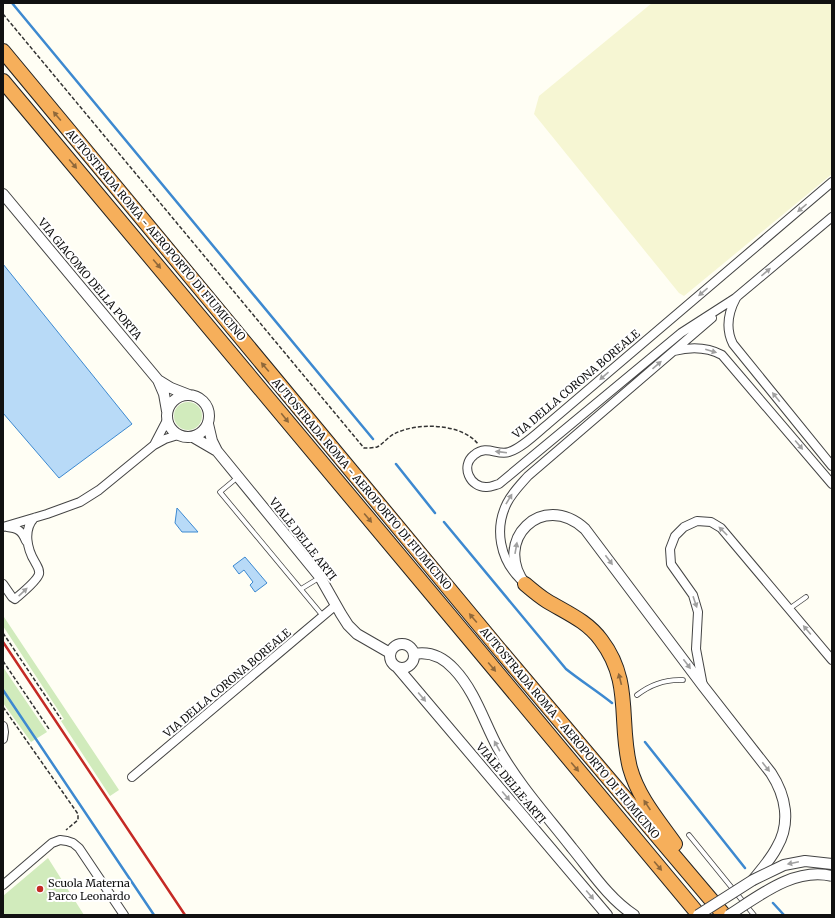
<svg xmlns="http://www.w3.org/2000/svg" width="835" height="918" viewBox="0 0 835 918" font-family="Merriweather,serif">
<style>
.farmland{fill:#f6f6d3}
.green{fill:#d1ebbc}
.water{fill:#b8daf7;stroke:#3d89d0}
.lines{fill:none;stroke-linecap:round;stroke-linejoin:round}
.stream{stroke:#3d89d0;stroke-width:2.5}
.service-casing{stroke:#444;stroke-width:5.5}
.minor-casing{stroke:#444;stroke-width:10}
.tertiary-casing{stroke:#444;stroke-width:12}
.motorway-casing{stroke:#222;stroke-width:16}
.path{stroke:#333;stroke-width:1.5;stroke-dasharray:4 2;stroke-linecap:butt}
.service{stroke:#fff;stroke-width:4}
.minor{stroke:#fff;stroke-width:8}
.tertiary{stroke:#fff;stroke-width:10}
.motorway{stroke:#f6af5b;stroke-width:14}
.rail{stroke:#c52a25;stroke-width:2.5}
.tertiary-bridge-casing{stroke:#444;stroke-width:12;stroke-linecap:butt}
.tertiary-bridge{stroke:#fff;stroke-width:10}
.oneway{fill:#8f683a}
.oneway2{fill:#a0a0a0}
.poi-dot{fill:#c52a25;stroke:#fff;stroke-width:1.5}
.labels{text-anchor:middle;stroke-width:4;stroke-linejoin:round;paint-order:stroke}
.street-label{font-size:11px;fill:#111;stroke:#fff}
.poi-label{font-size:11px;fill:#111;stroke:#fff;text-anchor:start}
</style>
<rect width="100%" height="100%" fill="#fffef4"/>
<!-- farmland -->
<path class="farmland" d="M652,3H832V174L684,296L679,293L534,114L539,96Z"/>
<!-- green -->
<path class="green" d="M174 416a14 14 0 1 1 28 0a14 14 0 1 1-28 0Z
M3,617H4L119,790L110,796L61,721L64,719L3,626Z
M3,667L47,732L31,742L3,703Z
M48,858L84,915H3V896Z"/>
<!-- water -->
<path class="water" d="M3,264L132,424L59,478L3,413Z
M177,508L198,532H182L175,523Z
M245,557L267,583L255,592L250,585L253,582L244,570L239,574L233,566Z"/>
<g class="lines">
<!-- stream -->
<path class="stream" d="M12,3L373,439
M396,464L435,513
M444,522L566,669C581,681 597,691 612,703
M3,690L154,915
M645,742L745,868
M773,903L784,915"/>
<defs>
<path id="service" d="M238,477L220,492L323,616
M301,589L319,578
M789,609L806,597
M637,695C651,684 665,679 683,680
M689,835L754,915"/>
<path id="minor" d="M737,297L681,333L499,484C495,485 491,487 487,487C470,488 460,466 474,455C487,444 497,456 509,452C522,448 538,432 549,423L832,182
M736,298C728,313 725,328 733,344L832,466
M733,300L832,217
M674,351C690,347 707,347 722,355L832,484
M154,445L167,420
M3,527L47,514L80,502L99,490L154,445L165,439L178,435
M7,527C18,528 22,531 26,541
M520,579C500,559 494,529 507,503C512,493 520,485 528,476L712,318
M3,584L12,597L15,599C22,593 37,581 39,574C40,569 37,566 35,562C27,549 23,530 34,518
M703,686L696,649L698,612L693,595L671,564L670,549L675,536L684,527L697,521L711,522L721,528L832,660
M3,726L4,732L3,739
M132,777L336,605
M3,885L52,843L60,840L67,841L73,843L79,848L124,915"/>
<path id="tertiary" d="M3,194L158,380L164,394L167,411
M158,380L171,388L189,395
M167 416a21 21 0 1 1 42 0a21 21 0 1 1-42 0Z
M208,424L212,441L217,451L320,577L341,614L348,625L357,634L390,653
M193,437L217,451
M525,584C492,541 542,490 585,529L703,686L771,773C786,796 791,823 777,847C771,859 761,870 753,880
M390 656a12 12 0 1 1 24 0a12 12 0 1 1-24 0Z
M414,654C430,651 443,657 454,669C475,691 484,722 498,748C518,784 547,816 572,848C591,871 609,899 634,915
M397,667L607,915"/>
<path id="motorway" d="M3,51L499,649L724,915
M3,81C237,358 467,637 699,915
M525,584C532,590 539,596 547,601C567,613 587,621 601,640C633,682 618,722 630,768C638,797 658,820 675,844"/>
</defs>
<!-- service casing -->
<use href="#service" class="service-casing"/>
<!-- minor casing -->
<use href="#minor" class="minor-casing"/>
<!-- tertiary casing -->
<use href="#tertiary" class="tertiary-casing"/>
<!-- motorway casing -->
<use href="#motorway" class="motorway-casing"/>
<!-- path -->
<path class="path" d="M3,14L364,448C368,448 373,448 377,447C383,444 388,437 394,434C416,422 462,423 478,444
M3,633L61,719
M3,661L49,729
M3,707L78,814V820L66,830"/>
<!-- service -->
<use href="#service" class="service"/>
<!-- minor -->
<use href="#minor" class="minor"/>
<!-- tertiary -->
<use href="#tertiary" class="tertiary"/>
<!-- motorway -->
<use href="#motorway" class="motorway"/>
<!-- rail -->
<path class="rail" d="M3,642L185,915"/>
<defs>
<path id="tertiary-bridge" d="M698,915L753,880L784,865L805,861L832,864
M729,915C759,896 794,867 832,876"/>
</defs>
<!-- tertiary-bridge casing -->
<use href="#tertiary-bridge" class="tertiary-bridge-casing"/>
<!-- tertiary-bridge -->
<use href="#tertiary-bridge" class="tertiary-bridge"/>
</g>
<!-- one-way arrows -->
<defs><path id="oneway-solid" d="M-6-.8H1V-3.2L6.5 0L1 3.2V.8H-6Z"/></defs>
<g class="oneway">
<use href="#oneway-solid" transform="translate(57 116) rotate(-130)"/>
<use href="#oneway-solid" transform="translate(73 164) rotate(50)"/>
<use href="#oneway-solid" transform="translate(157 264) rotate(50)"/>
<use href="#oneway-solid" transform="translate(265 367) rotate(-130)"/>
<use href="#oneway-solid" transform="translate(285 418) rotate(51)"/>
<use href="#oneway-solid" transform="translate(368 518) rotate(50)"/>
<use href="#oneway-solid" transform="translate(473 618) rotate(-130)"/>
<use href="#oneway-solid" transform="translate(492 667) rotate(50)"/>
<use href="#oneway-solid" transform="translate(620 679) rotate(-104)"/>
<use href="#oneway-solid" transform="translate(575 767) rotate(50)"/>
<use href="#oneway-solid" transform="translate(647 805) rotate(-124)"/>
<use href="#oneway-solid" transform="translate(658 866) rotate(50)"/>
</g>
<g class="oneway2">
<use href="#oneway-solid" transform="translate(802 208) rotate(140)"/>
<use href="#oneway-solid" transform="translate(766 272) rotate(-40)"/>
<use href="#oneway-solid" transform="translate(703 292) rotate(140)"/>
<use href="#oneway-solid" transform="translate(711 351) rotate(16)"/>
<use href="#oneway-solid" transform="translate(657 365) rotate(-41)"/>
<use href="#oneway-solid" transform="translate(604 376) rotate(139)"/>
<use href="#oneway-solid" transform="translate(776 397) rotate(-129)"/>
<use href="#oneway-solid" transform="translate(799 445) rotate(50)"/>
<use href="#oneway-solid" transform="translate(501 452) rotate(-173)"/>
<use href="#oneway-solid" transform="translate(509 499) rotate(-59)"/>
<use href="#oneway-solid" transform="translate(723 531) rotate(-135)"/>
<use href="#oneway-solid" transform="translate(516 548) rotate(-80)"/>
<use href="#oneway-solid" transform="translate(609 560) rotate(53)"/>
<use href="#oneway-solid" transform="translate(23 592) rotate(-43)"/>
<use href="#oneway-solid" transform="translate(695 602) rotate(71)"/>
<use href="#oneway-solid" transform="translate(807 630) rotate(-130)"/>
<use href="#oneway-solid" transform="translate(687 664) rotate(53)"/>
<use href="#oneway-solid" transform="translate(422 697) rotate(50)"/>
<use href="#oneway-solid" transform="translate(497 746) rotate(-119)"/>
<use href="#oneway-solid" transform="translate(766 767) rotate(52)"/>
<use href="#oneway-solid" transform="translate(506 796) rotate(50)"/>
<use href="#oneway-solid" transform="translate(793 863) rotate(168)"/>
<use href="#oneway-solid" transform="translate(590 895) rotate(50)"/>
</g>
<!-- markers -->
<circle class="poi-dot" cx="40" cy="889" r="4"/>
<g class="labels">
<!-- street labels -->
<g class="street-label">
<text transform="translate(156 235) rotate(50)" y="4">AUTOSTRADA ROMA - AEROPORTO DI FIUMICINO</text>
<text transform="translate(90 279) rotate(50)" y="4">VIA GIACOMO DELLA PORTA</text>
<text transform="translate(576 384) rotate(-40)" y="4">VIA DELLA CORONA BOREALE</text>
<text transform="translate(362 484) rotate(50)" y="4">AUTOSTRADA ROMA - AEROPORTO DI FIUMICINO</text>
<text transform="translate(303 539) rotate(52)" y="4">VIALE DELLE ARTI</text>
<text transform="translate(227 683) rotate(-40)" y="4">VIA DELLA CORONA BOREALE</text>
<text transform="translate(570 733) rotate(50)" y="4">AUTOSTRADA ROMA - AEROPORTO DI FIUMICINO</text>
<text transform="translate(511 783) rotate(50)" y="4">VIALE DELLE ARTI</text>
</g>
<!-- poi labels -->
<g class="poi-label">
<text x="48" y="887">Scuola Materna<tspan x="48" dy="13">Parco Leonardo</tspan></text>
</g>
</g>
<!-- border -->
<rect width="835" height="918" fill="none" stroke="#111111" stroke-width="8"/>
</svg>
